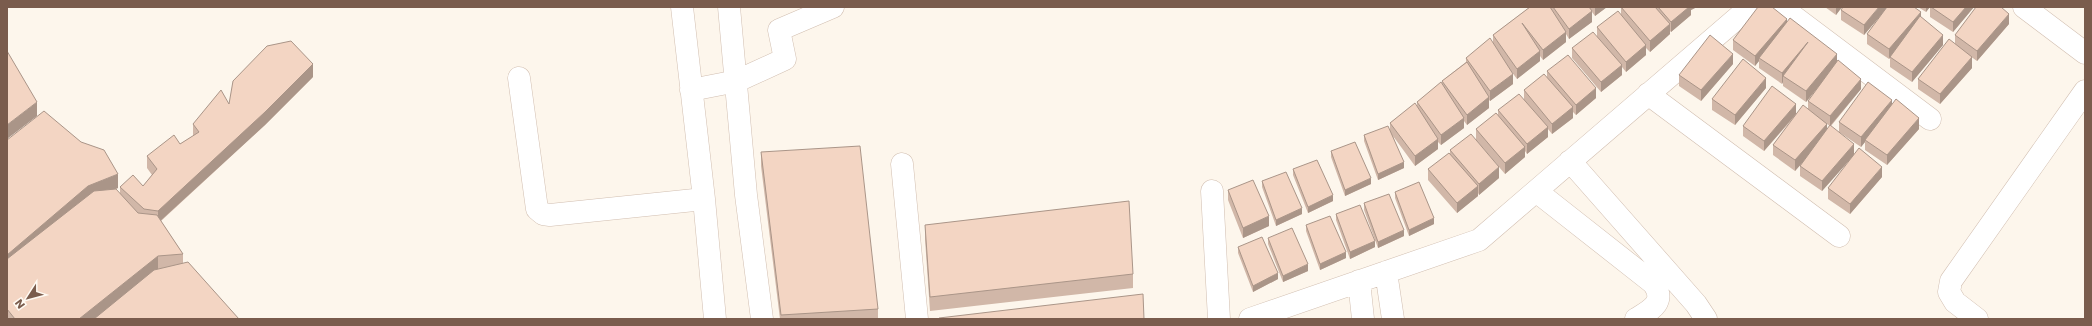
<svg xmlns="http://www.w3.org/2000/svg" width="2092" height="326" viewBox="0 0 2092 326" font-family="Poppins,sans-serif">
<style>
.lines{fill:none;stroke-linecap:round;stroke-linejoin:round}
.minor-casing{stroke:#d1beb0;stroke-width:23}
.minor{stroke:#fff;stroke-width:22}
.wall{fill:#d1b7a8;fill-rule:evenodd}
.shaded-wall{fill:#aa9588}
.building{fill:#f3d5c3;stroke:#aa9588}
</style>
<rect width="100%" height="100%" fill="#fdf6ec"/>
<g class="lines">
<defs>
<path id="minor" d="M682,7L704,199L715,319
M729,7L746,195L762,319
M1781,7L1930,119
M2024,7L2085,53
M519,78L537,209L543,214L550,215L704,199
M691,90L737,81L785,59L779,30L833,7
M1648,94L1839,236
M1570,161L1696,304L1706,319
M902,164L917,319
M1212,191L1219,319
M1536,191L1653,283C1667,302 1651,310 1636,319
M1386,272L1393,319
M1359,281L1363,319
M1250,319L1479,240L1750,7
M1977,319L1955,302L1949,292L1951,281L2085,91"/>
</defs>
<!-- minor casing -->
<use href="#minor" class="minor-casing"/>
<!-- minor -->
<use href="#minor" class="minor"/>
</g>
<!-- wall -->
<path class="wall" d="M1530,7H1607L1595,16L1592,12V22L1569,39L1566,34V42L1543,60L1540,56V61L1517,79L1511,71L1513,84L1490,101L1489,100V108L1467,125L1464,121V128L1441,145L1438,142V149L1415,166L1393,136L1404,168L1378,180L1364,141V135L1390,130V123L1417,105V102L1442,84V81L1466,62V58L1493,42V35Z
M1621,7H1697L1691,10V15L1671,32L1670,31V34L1650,52L1646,48V55L1626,72L1622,67V75L1601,92L1572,58V48L1597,37V27L1621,15Z
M1825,7H1842L1836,15Z
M1918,7H1974L1953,32L1930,17V7L1926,12Z
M1841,10L1921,17L1943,45L1912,82L1890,67V58L1889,59L1867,44V34L1881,15L1864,35L1841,20Z
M1787,22L1837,62L1861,89L1831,126L1854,155L1822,191L1800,176V166L1804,161L1795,171L1773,155V145L1796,115L1764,151L1743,136V126L1796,114L1808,109V101L1819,86L1806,102L1783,86V82L1782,84L1759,68V61L1755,66L1733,50V40ZM1827,124L1830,126L1827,130Z
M2009,24L1977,61L1970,56L1972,68L1940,104L1918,89V79L1955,44V35Z
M1733,64L1701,101L1679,86V75Z
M1547,71L1596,98L1576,115L1573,112V118L1552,134L1548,129V137L1527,154L1525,151V157L1505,174L1476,140V129L1498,116V110L1524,99V90L1547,77Z
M313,77L265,125L161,221L183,254V263L239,319H7V140L118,188L113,190L120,194V187L143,186L152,175L147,168V156L180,144L193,136V124Z
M1766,88L1735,125L1712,110V99Z
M1892,104L1919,129L1887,165L1865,150V142L1861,147L1839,132V122Z
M1450,150L1499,178L1479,195L1478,193V196L1457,213L1428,180V169L1450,155Z
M1331,151L1371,184L1345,196L1331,157Z
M761,152L878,309V319H780L761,166Z
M1293,169L1333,201L1308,213L1293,175Z
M1882,177L1850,214L1828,199V188Z
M1262,181L1302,214L1276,226L1262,187Z
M1228,190L1269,226L1243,238L1228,200Z
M1395,192L1434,224L1409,236L1395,198Z
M1364,203L1404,236L1378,248L1364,210Z
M1336,214L1375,247L1350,259L1336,220Z
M925,225L1133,274V288L930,311L925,239Z
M1306,225L1346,258L1320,270L1306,231Z
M1268,238L1308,271L1283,282L1268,244Z
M1238,247L1278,279L1253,292L1238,253Z"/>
<!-- shaded-wall -->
<path class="shaded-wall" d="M1595,7H1607L1595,16Z
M1689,7H1697L1691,10V15L1671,32V22Z
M1836,7H1842L1836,15Z
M1879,7H1888L1864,35V25Z
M1926,7H1930L1926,12Z
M1966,7H1974L1953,32V22Z
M1592,11V22L1569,39V29Z
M1921,12V22L1890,57L1889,59V49Z
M2009,14V24L1977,61V51Z
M1787,19V29L1759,58V61L1755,66V56Z
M1670,24V34L1650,52V41Z
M1566,32V42L1543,60V50Z
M1943,35V45L1912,82V72Z
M1808,42L1783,76V82L1782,84V73Z
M1646,45V55L1626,72V62Z
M1540,51V61L1517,79V69Z
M1733,54V64L1701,101V90Z
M1837,54V64L1806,102V91Z
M1972,57V68L1940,104V94Z
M313,64V77L265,125L158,223V211Z
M1622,65V75L1601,92V82Z
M1513,74V84L1490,101V91Z
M1766,78V88L1735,125V115Z
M1861,79V89L1830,126V116Z
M1596,88V98L1576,115V105Z
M1489,97V108L1467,125V115Z
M1892,100V110L1865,140V142L1861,147V137Z
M37,102V116L7,139V125Z
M1796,104V114L1764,151V141Z
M1573,107V118L1552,134V124Z
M1464,118V128L1441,145V135Z
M1919,118V129L1887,165V155Z
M1827,124V134L1795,171V160Z
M1548,127V137L1527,154V144Z
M1438,139V149L1415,166V156Z
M1854,144V155L1822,191V181Z
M1525,147V157L1505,174V163Z
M1404,162V168L1378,180V174Z
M1499,167V178L1479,195V184Z
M1882,167V177L1850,214V204Z
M118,174V188L88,200L7,268V255L88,186Z
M1371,178V184L1345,196V190Z
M1478,186V196L1457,213V203Z
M1333,195V201L1308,213V207Z
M1302,208V214L1276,226V220Z
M1269,216V226L1243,238V228Z
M1434,218V224L1409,236V230Z
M1404,230V236L1378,248V242Z
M1375,241V247L1350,259V252Z
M1346,252V258L1320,270V264Z
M158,256V269L95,319H79Z
M1308,264V271L1283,282V276Z
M1278,273V279L1253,292V286Z"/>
<!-- building -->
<path class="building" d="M1530,7H1550L1566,32L1543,50L1522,23L1540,51L1517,69L1493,35Z
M1553,7H1589L1592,11L1569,29Z
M1621,7H1655L1670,24L1650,41Z
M1658,7H1689L1671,22Z
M1758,7H1772L1787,19L1755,56L1733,40Z
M1843,7H1879L1864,25L1841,10Z
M1887,7H1914L1921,12L1889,49L1867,34Z
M1931,7H1966L1953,22Z
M1976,7H2001L2009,14L1977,51L1955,35Z
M1618,11L1646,45L1626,62L1597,27Z
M1920,16L1943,35L1912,72L1890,57Z
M1790,18L1837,54L1806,91L1783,76L1808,42L1782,73L1759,58Z
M1593,32L1622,65L1601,82L1572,48Z
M1710,35L1733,54L1701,90L1679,75Z
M1490,38L1513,74L1490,91L1466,58Z
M1949,39L1972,57L1940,94L1918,79Z
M291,41L313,64L265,112L158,211L144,209L120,187L133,175L143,186L157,169L147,156L174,135L180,144L199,132L193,124L221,90L229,104L233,81L267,46Z
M7,51L37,102L7,125Z
M1568,55L1596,88L1576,105L1547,71Z
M1743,59L1766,78L1735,115L1712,99Z
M1838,60L1861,79L1830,116L1808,101Z
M1467,62L1489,97L1467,115L1442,81Z
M1544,74L1573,107L1552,124L1524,90Z
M1441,82L1464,118L1441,135L1417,102Z
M1868,82L1892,100L1861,137L1839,122Z
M1772,86L1796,104L1764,141L1743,126Z
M1519,94L1548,127L1527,144L1498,110Z
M1896,99L1919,118L1887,155L1865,140Z
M1415,103L1438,139L1415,156L1390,123Z
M1803,105L1827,124L1795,160L1773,145Z
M44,111L81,142L104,150L118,174L88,186L7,255V140Z
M1496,113L1525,147L1505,163L1476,129Z
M1830,125L1854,144L1822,181L1800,166Z
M1388,126L1404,162L1378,174L1364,135Z
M1471,134L1499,167L1479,184L1450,150Z
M1355,142L1371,178L1345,190L1331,151Z
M860,146L878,309L781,315L761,152Z
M1859,148L1882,167L1850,204L1828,188Z
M1449,153L1478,186L1457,203L1428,169Z
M1317,160L1333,195L1308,207L1293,169Z
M1286,172L1302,208L1276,220L1262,181Z
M1253,180L1269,216L1243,228L1228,190Z
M1419,182L1434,218L1409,230L1395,192Z
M116,189L138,213L157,215L183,254L158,256L79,319H15L7,309V259L94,191Z
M1389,194L1404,230L1378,242L1364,203Z
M1129,201L1133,274L930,297L925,225Z
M1360,205L1375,241L1350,252L1336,214Z
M1330,216L1346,252L1320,264L1306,225Z
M1292,228L1308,264L1283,276L1268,238Z
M1262,237L1278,273L1253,286L1238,247Z
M188,262L239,319H94L154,270Z
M1143,294L1144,319H939V318Z"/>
<!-- border -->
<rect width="2092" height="326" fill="none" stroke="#7a5c4d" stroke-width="16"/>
<!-- north arrow -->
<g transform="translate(28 298) rotate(234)" stroke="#fffaf3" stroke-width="3" paint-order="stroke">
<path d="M0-3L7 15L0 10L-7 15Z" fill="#7a5c4d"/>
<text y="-6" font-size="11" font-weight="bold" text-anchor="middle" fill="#7a5c4d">N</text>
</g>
</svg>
